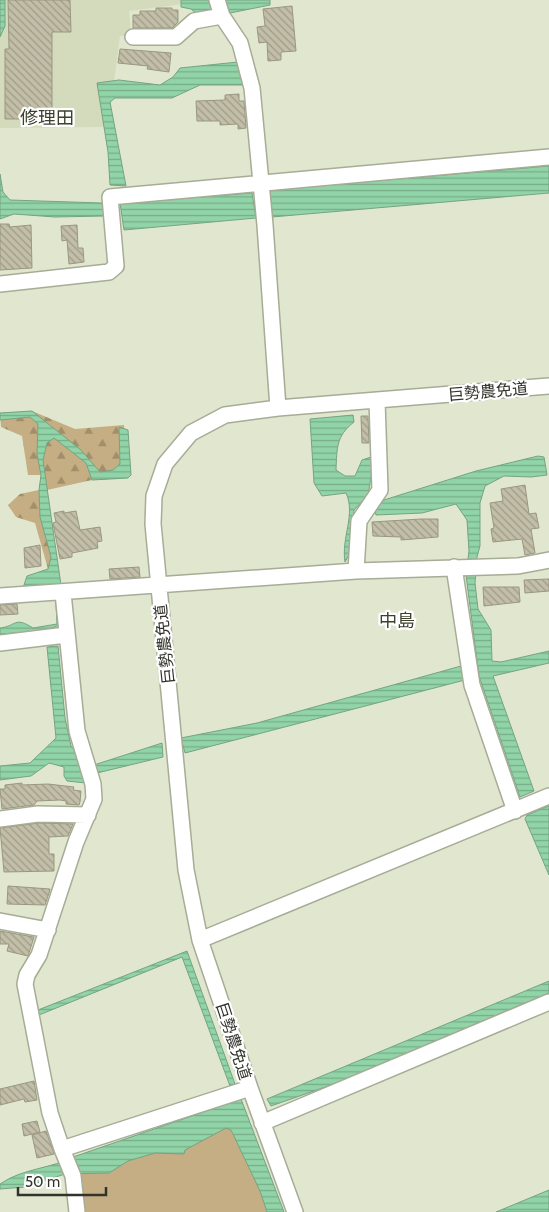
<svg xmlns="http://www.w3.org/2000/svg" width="549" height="1212" viewBox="0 0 549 1212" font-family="Cabin,'Noto Sans JP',sans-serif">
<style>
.built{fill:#d3dbbc}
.forest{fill:url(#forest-firs)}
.park{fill:#c5ae83}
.water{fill:url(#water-rules);stroke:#74a482}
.building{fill:url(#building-back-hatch);stroke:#9a9780}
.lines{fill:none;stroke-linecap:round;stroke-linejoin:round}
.minor-casing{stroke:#a6ac96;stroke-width:18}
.minor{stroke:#fff;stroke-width:15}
.labels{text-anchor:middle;stroke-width:4.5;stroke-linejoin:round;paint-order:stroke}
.street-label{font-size:16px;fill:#32342b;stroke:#fff}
.neighbourhood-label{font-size:18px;fill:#3c402d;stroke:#fff}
</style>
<defs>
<pattern id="forest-firs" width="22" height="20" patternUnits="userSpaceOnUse" patternTransform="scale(1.25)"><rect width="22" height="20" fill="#c5ae83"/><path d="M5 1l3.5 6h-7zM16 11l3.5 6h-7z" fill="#a18e6b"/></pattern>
<pattern id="water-rules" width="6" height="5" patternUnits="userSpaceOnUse" patternTransform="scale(1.25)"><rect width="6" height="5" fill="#91d4a8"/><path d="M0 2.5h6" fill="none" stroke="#77ad89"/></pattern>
<pattern id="building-back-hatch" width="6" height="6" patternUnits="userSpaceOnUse" patternTransform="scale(1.25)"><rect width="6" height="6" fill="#c2bea7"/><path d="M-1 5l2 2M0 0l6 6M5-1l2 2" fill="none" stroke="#9e9b88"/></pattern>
</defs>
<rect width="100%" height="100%" fill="#e1e7cf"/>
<!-- built -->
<path class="built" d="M0,0H198L199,2L129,11L131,35L120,36L108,127L0,128Z"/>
<!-- forest -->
<path class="forest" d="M32,411L75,429L124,425L128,478L92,480L47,490L58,570L48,569L35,523L16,517L8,505L20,494L39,490L41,475H28L22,436L1,427L0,413Z"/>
<!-- park -->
<path class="park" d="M241,1099L284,1212H83L79,1174Z"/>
<!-- water -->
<path class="water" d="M0,0H5V26L0,37Z
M181,0H211L213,9L198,15L191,9L181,7Z
M224,0H270V5L230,13Z
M238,62L244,78L242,85H200L172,98H115L110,102L126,186L110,185L108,152L97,83L119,80L160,85L173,77L180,68Z
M549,166V193L272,217L270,190Z
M0,174L3,192L10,200L102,203L105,216L55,217L14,214L0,219Z
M252,193L256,218L124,230L120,203Z
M32,411L81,450L100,472L113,470L120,464L119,427L128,430L131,475L128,478L92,480L86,463L54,438L47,443L43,460L61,585L23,588L27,576L48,569L51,557L40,517L39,490L41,475L37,454L38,424L30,417L0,420V413Z
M353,415L354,422C336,436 337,448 336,470L345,476H355L362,460L371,457L372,472L368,495L354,510L349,555L345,562C341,538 356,514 346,493L322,496L314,483L310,419Z
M538,456L544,457L547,475L531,477L504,476L485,486L480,503V546L477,557L475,583L478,609L491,630L492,661L501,662L549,651V663L493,676L534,791L520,797L479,676L466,575L469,551L467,520L456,504L422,513L376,515L375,510L384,500L476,471Z
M56,602L59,625L45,631L0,634V628C17,626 14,616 33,628L57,624Z
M58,646L65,718L71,746L77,753L86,783L67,781L64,776V767L49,763L31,776L0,780V766L30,763L56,738L47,647Z
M461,666L465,680L185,753L181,738L257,723Z
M162,743L163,757L97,773L94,765Z
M549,806V875L525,819L527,815Z
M187,951L235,1084L230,1086L182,957L39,1015L38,1010Z
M549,981V993L331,1085L271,1106L267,1099Z
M241,1099L284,1212H267L260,1191L231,1130L226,1128L185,1150L184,1154L155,1153L128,1161L109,1173L65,1174L25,1187L0,1189V1184C23,1168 51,1169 76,1156Z
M549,1190V1212H496Z"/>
<!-- building -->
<path class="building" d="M8,0H70L71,32H52V119H5V49H9Z
M292,6L296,51L281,52V60L268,61L267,42L259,43L257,27L265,26L263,9Z
M156,8H172V10H178V22L172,28H133V15H140V11H156Z
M120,49L171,53L169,72L147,69L148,66L118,63Z
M239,94V101H244L246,128L238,129V124L220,125V121H197L196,101L225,100V95Z
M0,224H9L10,227L31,225L32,268L0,270Z
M77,225L78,248H83L84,262L69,264L67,240L62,241L61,226Z
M361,416H368L369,443H362Z
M525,485L529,514L536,513L539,528L531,529L535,553L525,555L522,539L493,542L491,529L494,528L490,503L503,501L501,489Z
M64,511V513L76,511L80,530L100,527L102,541L97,542L98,548L72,553V557L60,559L53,523L56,522L54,513Z
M421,519H438V537L401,540V537L373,536L372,522Z
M40,545L41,566L25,568L24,548Z
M139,567L140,577L110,579L109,569Z
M549,579V591L525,593L524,580Z
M483,587H519L520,602L484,606Z
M17,604L18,614L0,615V605Z
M22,783V785L48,784L74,787L73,790L81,791L80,802L79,805L66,804V801L60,800L37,801L34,805L2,809L0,789H5V785Z
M39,823L73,824L68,836L49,837V854H54V871L4,872L0,828Z
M8,886L50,889L49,893L45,905L7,904Z
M0,931L34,937L28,956L7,951L9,944H0Z
M34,1081L37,1100L25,1102L24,1099L0,1105V1089Z
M37,1121L40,1132L24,1136L22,1124Z
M46,1131L54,1154L37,1158L32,1135Z"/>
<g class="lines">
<defs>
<path id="minor" d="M217,0L222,16L240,43L252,88L265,225L278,408
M133,37H176L194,21L222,16
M0,284L109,272L116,266L110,197L549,157
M454,567L472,685L515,811
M356,571L359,521L380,490L377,401
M63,593L77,731L93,784L94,799L76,842L39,955L27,975L25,984L50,1113L62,1149L73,1176L77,1212
M0,596L356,571L518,566L549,560
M0,643L66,635
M0,819L38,814L88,815
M0,921L48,930
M200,940L549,796
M262,1123L549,1002
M62,1149L250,1088
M295,1212L250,1088L200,940L186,870L153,524L154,496L165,464L191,433L225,415L278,408L549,386"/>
</defs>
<!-- minor casing -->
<use href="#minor" class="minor-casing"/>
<!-- minor -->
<use href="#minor" class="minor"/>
</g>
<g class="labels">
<!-- street labels -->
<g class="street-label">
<text transform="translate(488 391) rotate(-5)" y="6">巨勢農免道</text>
<text transform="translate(164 644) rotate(-96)" y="6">巨勢農免道</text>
<text transform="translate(234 1041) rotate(72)" y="6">巨勢農免道</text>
</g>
<!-- neighbourhood labels -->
<g class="neighbourhood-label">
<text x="47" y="124">修理田</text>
<text x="397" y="627">中島</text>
</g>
</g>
<!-- scale -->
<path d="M18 1187v8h88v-8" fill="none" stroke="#32342b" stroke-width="2.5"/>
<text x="25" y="1187" font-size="15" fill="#32342b" stroke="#ffffff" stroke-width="4" paint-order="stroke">50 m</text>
</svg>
